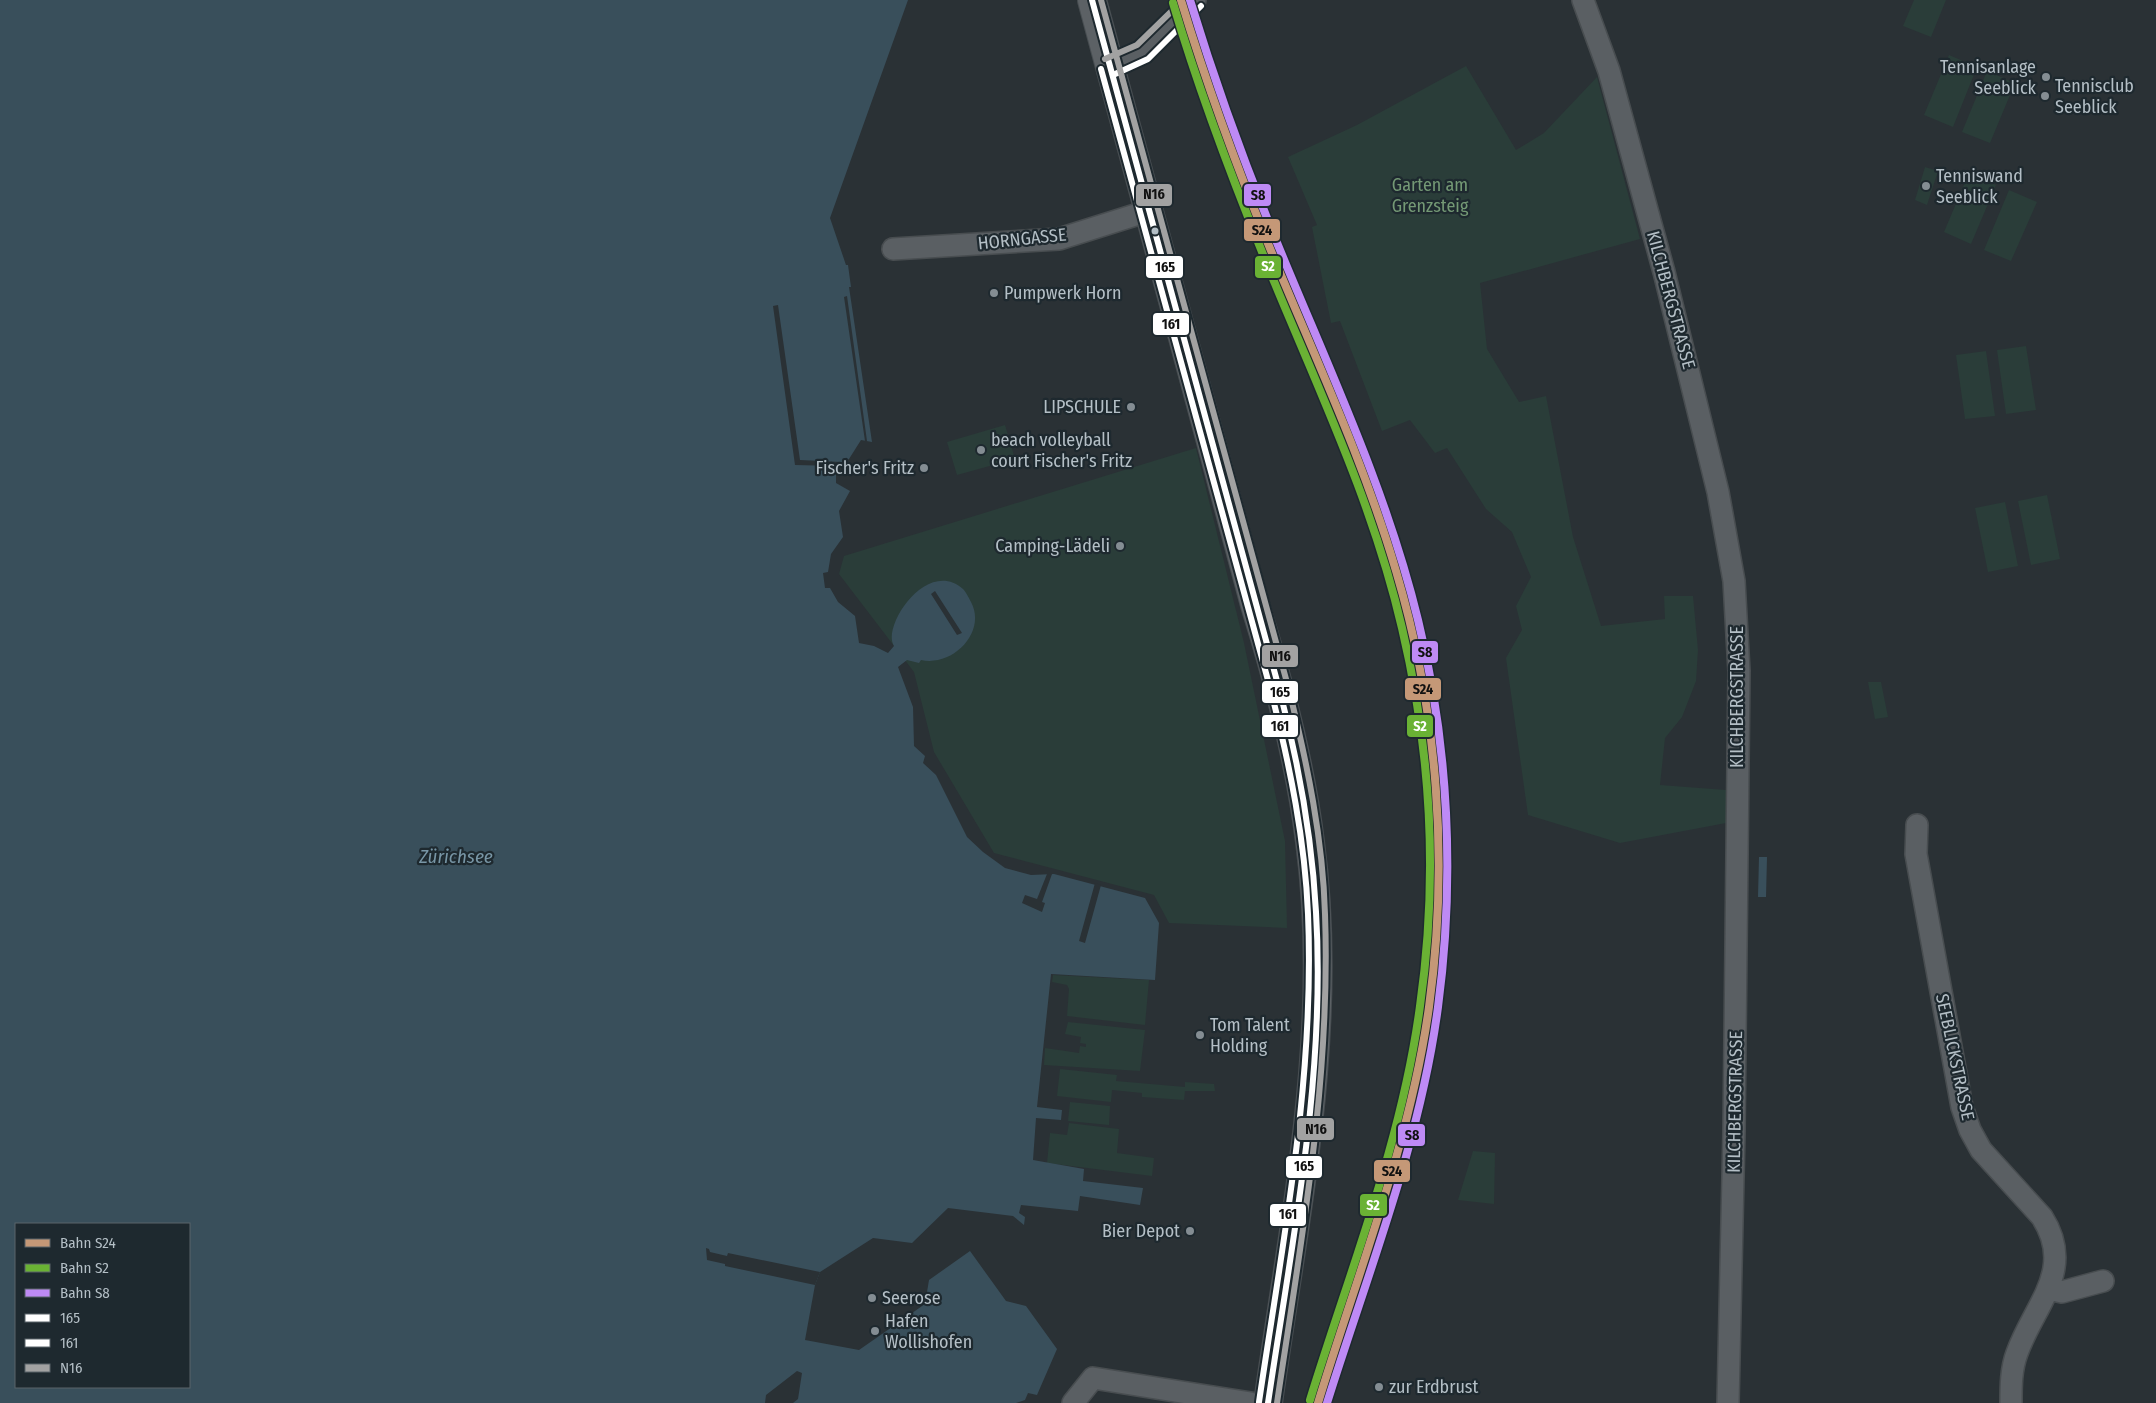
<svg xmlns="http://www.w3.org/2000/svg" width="2156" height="1403" viewBox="0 0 2156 1403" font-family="'Fira Sans Condensed',sans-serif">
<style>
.green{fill:#2a3d39}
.water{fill:#394f5b;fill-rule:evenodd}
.pier{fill:#2a3135}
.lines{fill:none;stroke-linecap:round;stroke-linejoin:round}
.minor-casing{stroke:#484d50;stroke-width:24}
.major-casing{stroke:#484e52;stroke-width:30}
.minor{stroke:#5a5f63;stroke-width:21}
.major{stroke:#5c6165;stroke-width:28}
.bus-1-casing{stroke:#1e292f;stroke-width:10}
.bus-2-casing{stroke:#1e292f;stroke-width:10}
.bus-3-casing{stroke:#1e292f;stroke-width:10}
.bus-1{stroke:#fff;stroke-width:6}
.bus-2{stroke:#fff;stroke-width:6}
.bus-3{stroke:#a2a2a2;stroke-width:6}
.rail-1-casing{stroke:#1e292f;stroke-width:11}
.rail-2-casing{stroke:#1e292f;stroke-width:11}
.rail-3-casing{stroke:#1e292f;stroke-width:11}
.rail-1{stroke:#c59877;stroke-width:8}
.rail-2{stroke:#6ab234;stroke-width:8}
.rail-3{stroke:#be8af5;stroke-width:8}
.poi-dot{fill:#848d93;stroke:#1e292f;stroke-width:2}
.bus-dot{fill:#b4bfc6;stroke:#1e292f;stroke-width:2}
.labels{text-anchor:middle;stroke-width:4.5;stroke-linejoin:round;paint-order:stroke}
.poi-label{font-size:18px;fill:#b4bfc6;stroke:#1e292f;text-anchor:start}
.park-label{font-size:18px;fill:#749975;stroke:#1e292f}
.street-label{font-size:18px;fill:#b4bfc6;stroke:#1e292f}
.water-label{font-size:19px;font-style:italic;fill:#7896a6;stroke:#1e292f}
.line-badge{stroke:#1e292f;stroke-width:2}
.badge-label{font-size:14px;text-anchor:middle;font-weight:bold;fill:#fff}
.pale-badge-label{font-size:14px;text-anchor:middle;font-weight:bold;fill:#111}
</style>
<rect width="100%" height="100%" fill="#2a3135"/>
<!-- green -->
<path class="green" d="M1914,0H1946L1931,37L1903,26Z
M1949,55L1977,67L1953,127L1924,115Z
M1466,66L1516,150L1544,133L1597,77L1640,239L1480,283L1487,349L1519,402L1546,396L1573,537L1601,626L1665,619L1664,596H1693L1698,650L1696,681L1682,717L1665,738L1660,785L1726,790V823L1620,843L1528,815L1506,658L1522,630L1516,606L1531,577L1512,532L1486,509L1447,448L1435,453L1410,420L1382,431L1340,321L1331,323L1312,227L1317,225L1288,157L1357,125Z
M1987,71L2015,83L1990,143L1962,132Z
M1925,167L1938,171L1927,205L1915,200Z
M1969,173L1996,185L1971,244L1944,232Z
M2009,190L2037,202L2011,261L1984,250Z
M2026,346L2036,410L2006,414L1997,350Z
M1986,351L1995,416L1965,419L1956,355Z
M1005,425L1015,459L957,475L947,442Z
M1196,448L1244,643L1285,841L1287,928L1169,923L1154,895L994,853L934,752L914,672L839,574L844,556Z
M2047,495L2060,559L2031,565L2018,501Z
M2005,502L2018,566L1988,572L1975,508Z
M1868,682H1881L1888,717L1875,719Z
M1053,975L1149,980L1145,1025L1067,1016L1069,989L1067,985L1052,982Z
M1068,1022L1145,1030L1140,1071L1044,1065L1045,1048L1079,1053L1080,1046L1086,1047V1044L1080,1043L1081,1037L1065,1034Z
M1060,1069L1117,1075L1116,1081L1185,1087V1082L1214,1084L1215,1091H1185L1184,1100L1142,1097V1093L1112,1090L1111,1102L1057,1096Z
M1070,1102L1110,1106L1109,1125L1068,1121Z
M1069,1123L1119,1129L1117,1153L1154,1158L1152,1176L1047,1163L1050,1133L1067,1135Z
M1473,1151L1495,1153L1494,1204L1458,1200Z"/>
<!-- water -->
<path class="water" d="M0,0H908L830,218L846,265H848L851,287H849L872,442L861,440L849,459L836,468V483L850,491L839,511L843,537L831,554L828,572L823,573L825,588H830L838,602L855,616L859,643L874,646L888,653L894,646C881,627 927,557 963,589C966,592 969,598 971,602C987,632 953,667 921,660L919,663L907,660L898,667L913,707L914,746L925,756L923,763L936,775L967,837L983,852L1005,868L1031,875L1054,874L1145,898L1159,923L1155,980L1051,974L1037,1107L1062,1110L1061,1120L1036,1118L1033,1160L1084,1169L1083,1181L1143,1188L1140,1205L1080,1196L1078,1211L1021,1205L1019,1213L1025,1217L1024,1225L1013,1216L948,1208L912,1243L873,1238L820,1272L815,1285L805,1340L859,1350L925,1304L929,1280L970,1251L1006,1301L1026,1306L1057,1349L1037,1395L1028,1393L1025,1400L1016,1403H0ZM16,1224H189V1387H16Z
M1759,857H1767L1766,897H1758Z"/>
<!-- pier -->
<path class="pier" d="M847,296L867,441H865L844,297Z
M778,305L800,460L841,462L842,463L837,466L795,465L773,306Z
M935,591L962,633L957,635L931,594Z
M1047,874H1052L1042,902L1045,903L1042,912L1022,903L1025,895L1037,899Z
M1095,883L1101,885L1085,943L1079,941Z
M706,1248L709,1249L710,1252L727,1256L728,1253L820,1272L815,1285L725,1266V1264L707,1260Z
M797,1371L802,1373L798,1399L793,1403H765L766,1395Z"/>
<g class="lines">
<defs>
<path id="minor" d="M1583,0L1609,71L1664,272L1718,492L1734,581L1739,671L1734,1131L1728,1403
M1109,67L1142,52L1195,0
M893,249L1059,239L1148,211
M1917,825L1916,854L1962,1107L1970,1130L1981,1150L2042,1217C2076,1270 2034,1305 2017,1353C2011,1369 2011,1386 2011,1403
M2049,1289L2062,1292L2103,1281
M1073,1403L1093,1378L1251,1403"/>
<path id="major" d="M1092,0L1255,605C1279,682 1300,761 1310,842C1335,1030 1294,1218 1268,1403"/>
</defs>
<!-- minor casing -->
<use href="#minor" class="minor-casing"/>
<!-- major casing -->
<use href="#major" class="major-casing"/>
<!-- minor -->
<use href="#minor" class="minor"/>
<!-- major -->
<use href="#major" class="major"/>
<defs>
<path id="bus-1" d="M1092,0L1280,692C1299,765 1312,837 1316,912C1326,1076 1292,1241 1268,1403"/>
<path id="bus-2" d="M1101,69L1272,695C1290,767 1305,840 1308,914C1315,1078 1283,1240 1259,1402
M1113,75L1148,59L1201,6"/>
<path id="bus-3" d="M1101,0L1289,690C1307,763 1323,839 1325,914C1331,1079 1301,1241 1277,1403
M1105,59L1137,45L1183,0"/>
</defs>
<!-- bus-1 casing -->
<use href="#bus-1" class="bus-1-casing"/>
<!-- bus-2 casing -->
<use href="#bus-2" class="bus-2-casing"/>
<!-- bus-3 casing -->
<use href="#bus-3" class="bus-3-casing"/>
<!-- bus-1 -->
<use href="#bus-1" class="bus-1"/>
<!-- bus-2 -->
<use href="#bus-2" class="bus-2"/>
<!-- bus-3 -->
<use href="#bus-3" class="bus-3"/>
<defs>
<path id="rail-1" d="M1181,0C1208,89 1240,176 1276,263C1318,364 1365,465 1396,571C1438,712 1449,862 1429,1007C1410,1143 1358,1272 1318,1403"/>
<path id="rail-2" d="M1173,3C1202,101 1239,197 1278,291C1324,401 1375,511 1402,628C1431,751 1438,880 1420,1006C1402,1142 1350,1270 1310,1400"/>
<path id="rail-3" d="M1190,0C1217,89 1249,176 1285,262C1334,380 1388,496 1418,620C1449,746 1455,879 1438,1007C1420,1143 1368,1272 1327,1403"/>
</defs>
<!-- rail-1 casing -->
<use href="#rail-1" class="rail-1-casing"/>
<!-- rail-2 casing -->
<use href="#rail-2" class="rail-2-casing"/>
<!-- rail-3 casing -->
<use href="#rail-3" class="rail-3-casing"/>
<!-- rail-1 -->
<use href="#rail-1" class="rail-1"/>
<!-- rail-2 -->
<use href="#rail-2" class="rail-2"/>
<!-- rail-3 -->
<use href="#rail-3" class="rail-3"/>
</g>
<!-- markers -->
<g class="poi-dot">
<circle cx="2046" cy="77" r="5"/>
<circle cx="2045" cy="96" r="5"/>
<circle cx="1926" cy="186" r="5"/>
<circle cx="994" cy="293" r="5"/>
<circle cx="1131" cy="407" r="5"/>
<circle cx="981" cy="450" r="5"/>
<circle cx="924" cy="468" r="5"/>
<circle cx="1120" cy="546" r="5"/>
<circle cx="1200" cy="1035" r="5"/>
<circle cx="1190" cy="1231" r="5"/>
<circle cx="872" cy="1298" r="5"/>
<circle cx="875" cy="1331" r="5"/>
<circle cx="1379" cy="1387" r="5"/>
</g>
<circle class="bus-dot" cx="1155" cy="231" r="4.5"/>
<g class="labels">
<!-- poi labels -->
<g class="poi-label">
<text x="2036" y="73" text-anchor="end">Tennisanlage<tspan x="2036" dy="21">Seeblick</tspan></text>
<text x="2055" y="92">Tennisclub<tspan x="2055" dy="21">Seeblick</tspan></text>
<text x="1936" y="182">Tenniswand<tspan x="1936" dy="21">Seeblick</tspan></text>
<text x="1004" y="299">Pumpwerk Horn</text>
<text x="1121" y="413" text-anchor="end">LIPSCHULE</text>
<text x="991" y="446">beach volleyball<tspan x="991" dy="21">court Fischer's Fritz</tspan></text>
<text x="914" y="474" text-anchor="end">Fischer's Fritz</text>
<text x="1110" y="552" text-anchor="end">Camping-Lädeli</text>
<text x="1210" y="1031">Tom Talent<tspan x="1210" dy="21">Holding</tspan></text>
<text x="1180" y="1237" text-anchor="end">Bier Depot</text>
<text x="882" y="1304">Seerose</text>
<text x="885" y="1327">Hafen<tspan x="885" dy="21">Wollishofen</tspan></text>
<text x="1389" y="1393">zur Erdbrust</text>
</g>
<!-- park labels -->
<g class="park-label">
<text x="1430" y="191">Garten am<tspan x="1430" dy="21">Grenzsteig</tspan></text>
</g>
<!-- street labels -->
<g class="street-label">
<text transform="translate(1022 239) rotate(-6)" y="6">HORNGASSE</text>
<text transform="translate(1671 300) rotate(75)" y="6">KILCHBERGSTRASSE</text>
<text transform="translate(1737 697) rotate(-90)" y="6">KILCHBERGSTRASSE</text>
<text transform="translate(1955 1057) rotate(78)" y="6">SEEBLICKSTRASSE</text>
<text transform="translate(1735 1102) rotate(-89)" y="6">KILCHBERGSTRASSE</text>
</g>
<!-- water labels -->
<g class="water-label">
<text x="456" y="863">Zürichsee</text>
</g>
</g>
<g class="line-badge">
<rect x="1135" y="183" width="38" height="24" rx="5" fill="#a2a2a2"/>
<rect x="1243" y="183" width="29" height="24" rx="5" fill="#be8af5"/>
<rect x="1243" y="218" width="38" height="24" rx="5" fill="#c59877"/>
<rect x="1254" y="255" width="28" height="24" rx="5" fill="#6ab234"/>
<rect x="1145" y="255" width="39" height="24" rx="5" fill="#fff"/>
<rect x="1152" y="312" width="38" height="24" rx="5" fill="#fff"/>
<rect x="1411" y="640" width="28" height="24" rx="5" fill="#be8af5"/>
<rect x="1261" y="644" width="38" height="24" rx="5" fill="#a2a2a2"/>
<rect x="1404" y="677" width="38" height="24" rx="5" fill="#c59877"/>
<rect x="1261" y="680" width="38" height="24" rx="5" fill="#fff"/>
<rect x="1406" y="714" width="28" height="24" rx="5" fill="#6ab234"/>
<rect x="1261" y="714" width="38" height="24" rx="5" fill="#fff"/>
<rect x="1296" y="1117" width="39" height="24" rx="5" fill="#a2a2a2"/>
<rect x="1397" y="1123" width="29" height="24" rx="5" fill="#be8af5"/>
<rect x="1285" y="1155" width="38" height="24" rx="5" fill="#fff"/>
<rect x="1373" y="1159" width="38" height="24" rx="5" fill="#c59877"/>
<rect x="1359" y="1193" width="29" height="24" rx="5" fill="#6ab234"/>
<rect x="1269" y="1203" width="38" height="24" rx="5" fill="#fff"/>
</g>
<g class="badge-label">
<text x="1268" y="271">S2</text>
<text x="1420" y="731">S2</text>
<text x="1373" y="1210">S2</text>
</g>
<g class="pale-badge-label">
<text x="1154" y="199">N16</text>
<text x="1258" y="200">S8</text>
<text x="1262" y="235">S24</text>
<text x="1165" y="272">165</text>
<text x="1171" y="329">161</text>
<text x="1425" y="657">S8</text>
<text x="1280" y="661">N16</text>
<text x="1423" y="694">S24</text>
<text x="1280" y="697">165</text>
<text x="1280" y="731">161</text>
<text x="1316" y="1134">N16</text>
<text x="1412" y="1140">S8</text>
<text x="1304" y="1171">165</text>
<text x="1392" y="1176">S24</text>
<text x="1288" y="1219">161</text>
</g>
<!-- legend -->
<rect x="15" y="1223" width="175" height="165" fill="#1e292f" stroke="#5a656b"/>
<rect x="25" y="1239" width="25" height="8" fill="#c59877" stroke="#5a656b"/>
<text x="60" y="1248" font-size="15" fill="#b4bfc6">Bahn S24</text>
<rect x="25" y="1264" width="25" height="8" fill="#6ab234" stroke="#5a656b"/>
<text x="60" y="1273" font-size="15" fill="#b4bfc6">Bahn S2</text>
<rect x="25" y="1289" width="25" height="8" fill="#be8af5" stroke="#5a656b"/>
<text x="60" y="1298" font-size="15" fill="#b4bfc6">Bahn S8</text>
<rect x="25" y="1314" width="25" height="8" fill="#ffffff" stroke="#5a656b"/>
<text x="60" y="1323" font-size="15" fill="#b4bfc6">165</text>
<rect x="25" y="1339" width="25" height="8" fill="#ffffff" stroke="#5a656b"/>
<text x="60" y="1348" font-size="15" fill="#b4bfc6">161</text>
<rect x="25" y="1364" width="25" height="8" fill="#a2a2a2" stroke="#5a656b"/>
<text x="60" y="1373" font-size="15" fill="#b4bfc6">N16</text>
</svg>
